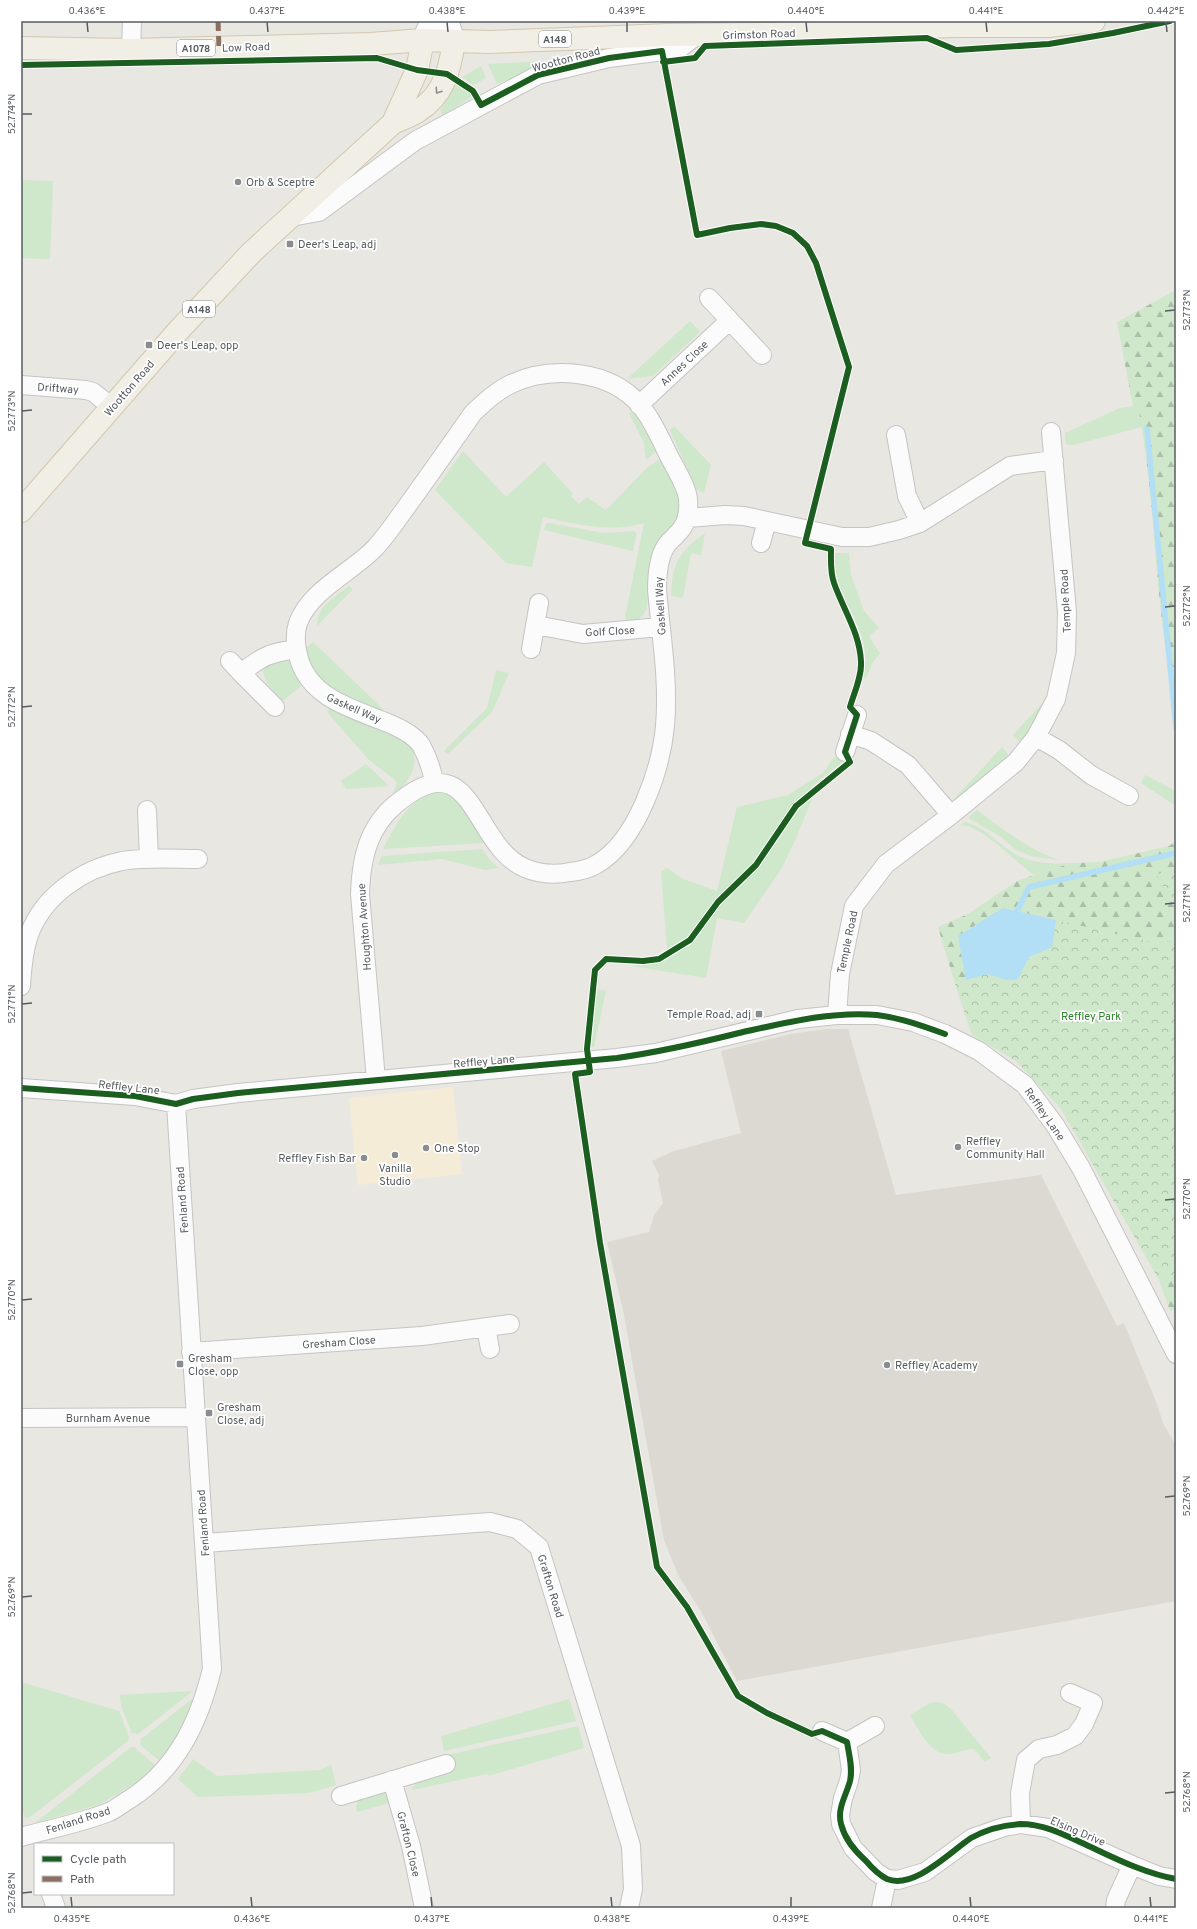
<svg xmlns="http://www.w3.org/2000/svg" width="1197" height="1929" viewBox="0 0 1197 1929" font-family="Overpass,sans-serif">
<style>
.commercial{fill:#f5ecd8}
.education{fill:#dbd9d1}
.grass{fill:#cfe7ca}
.forest{fill:url(#forest-firs)}
.park{fill:url(#park-crowns)}
.water{fill:#b2def6}
.lines{fill:none;stroke-linecap:round;stroke-linejoin:round}
.stream{stroke:#b2def6;stroke-width:5.5}
.minor-casing{stroke:#c4c4c3;stroke-width:20}
.tertiary-casing{stroke:#c4c4c3;stroke-width:24}
.primary-casing{stroke:#d3c6ad;stroke-width:24}
.minor{stroke:#fcfbfb;stroke-width:18}
.tertiary{stroke:#fcfbfb;stroke-width:22}
.primary{stroke:#f1efe5;stroke-width:22}
.quiet{stroke:#8d6e63;stroke-width:5;stroke-dasharray:10 5;stroke-linecap:butt}
.cycleway-casing{stroke:#fff;stroke-width:8}
.cycleway{stroke:#1b5e20;stroke-width:6}
.oneway{stroke:#8d8f8f}
.ticks{fill:none;stroke:#575c61;stroke-width:1.5}
.poi-dot{fill:#8a8d8e;stroke:#fff;stroke-width:1.5}
.labels{text-anchor:middle;stroke-width:3.5;stroke-linejoin:round;paint-order:stroke}
.shield{fill:#fff;stroke:#898d90;stroke-width:1}
.shield-label{font-size:10px;font-weight:bold;fill:#575c61}
.street-label{font-size:11px;fill:#575c61;stroke:#fff}
.poi-label{font-size:11px;fill:#575c61;stroke:#fff;text-anchor:start}
.park-label{font-size:11px;fill:#2e832d;stroke:#fff}
.neatline{fill:none;stroke:#575c61;stroke-width:1.5}
.ticks-label{font-size:10px;text-anchor:middle;fill:#575c61}
</style>
<defs>
<pattern id="forest-firs" width="22" height="20" patternUnits="userSpaceOnUse"><rect width="22" height="20" fill="#cfe7ca"/><path d="M5 1l3.5 6h-7zM16 11l3.5 6h-7z" fill="#abbea7"/></pattern>
<pattern id="park-crowns" width="20" height="18" patternUnits="userSpaceOnUse"><rect width="20" height="18" fill="#cfe7ca"/><path d="M2 6a3 3 0 1 1 6 0M12 15a3 3 0 1 1 6 0" fill="none" stroke="#abbea7"/></pattern>
</defs>
<rect width="100%" height="100%" fill="#e8e7e2"/>
<!-- commercial -->
<path class="commercial" d="M453,1087L462,1174L358,1185L349,1098Z"/>
<!-- education -->
<path class="education" d="M826,1029H848L896,1195L1041,1175L1117,1326L1124,1323L1157,1404L1163,1423L1176,1446V1601L737,1681L702,1613L678,1575L664,1540L623,1310L607,1242L649,1232L654,1215L663,1203L658,1180L659,1175L652,1161L674,1151L741,1133L721,1051L791,1034Z"/>
<!-- grass -->
<path class="grass" d="M550,61L549,64L497,84L488,64Z
M481,66L486,78L473,85L462,77Z
M458,82L466,87L473,96L443,116L440,111Z
M21,180L53,181L50,259L21,258Z
M690,321L700,332L653,376L627,379Z
M1138,405L1142,427L1073,445L1066,444L1065,433L1120,408Z
M633,411L657,451L646,460L644,443L629,413Z
M674,426L711,465L704,493L696,489L670,430Z
M463,451L506,497L544,462L573,494L571,496L579,504L587,497L606,510L647,468L661,458C669,476 680,491 680,511C680,525 653,561 649,577C643,596 657,612 629,624L625,617L644,523C610,533 577,524 543,517L532,567L506,563L435,490Z
M549,523L603,533L633,531L637,533L633,551L544,530L546,524Z
M705,533L701,555L691,553L683,598L671,596C672,563 679,552 705,533Z
M835,553H849L851,575L864,611L879,628L869,636L880,654L873,662L866,678L862,677C876,642 845,609 837,577C834,569 835,561 835,553Z
M349,586L353,589L317,626C317,606 335,597 349,586Z
M313,642L384,710L381,715L324,689L303,650Z
M287,660L293,666L303,684L283,701C273,690 259,680 265,663Z
M496,670L509,673L492,712L448,754L444,751L487,708Z
M1046,699L1034,725L1021,744L1013,735Z
M330,708C348,716 399,732 410,746C415,752 415,759 414,766C412,777 401,788 393,796L397,783L395,780L368,759L327,712Z
M1002,747L1010,757L958,799H954Z
M834,757L844,761L811,787L815,792L796,838L782,868L744,923L717,918L706,978L632,966L658,962L670,956L667,949L661,871L667,868L683,879L717,891L737,807L788,795L823,773Z
M366,764L389,786L346,789L341,781Z
M1145,775L1176,791V806L1141,783Z
M438,792L454,796L464,808L485,843L383,849C396,825 408,798 438,792Z
M977,810C1004,830 1027,849 1059,860L1034,857L1016,850L1001,837L970,819L969,817Z
M965,822C985,827 998,844 1015,854C1031,864 1054,864 1072,863L1034,875C1016,862 981,825 960,825Z
M482,849L490,860L499,868L485,870L442,859L378,865L382,856Z
M596,989L606,991L594,1047H590Z
M21,1682L119,1711L129,1737L128,1741L30,1817L25,1818L21,1805Z
M193,1691L138,1734L132,1733L121,1706L120,1695Z
M192,1699L195,1700C186,1722 175,1743 160,1761L140,1745L141,1739Z
M569,1699L576,1721L444,1751L441,1736Z
M937,1702L943,1703L951,1709L991,1758L985,1762L974,1749C963,1749 957,1754 947,1754C929,1754 918,1728 910,1715L930,1703Z
M578,1726L584,1748L488,1776L487,1774L412,1790L416,1782L447,1755Z
M131,1747H134L156,1766L145,1777L101,1804L35,1823Z
M193,1759L217,1776L319,1770L331,1765L336,1785L309,1793L198,1797L178,1779Z
M380,1792L387,1794L393,1802L357,1812L356,1806L359,1799Z"/>
<!-- forest -->
<path class="forest" d="M1176,290V701C1175,682 1168,664 1165,645C1154,565 1153,485 1138,406H1133L1117,322Z
M1176,841V867L1157,875L1176,909V933L1164,945L1003,908L966,980L955,984L938,927L968,914L1017,881L1034,875L1072,863L1099,862L1169,846Z
M1176,1274V1309L1170,1311L1159,1280Z"/>
<!-- park -->
<path class="park" d="M1176,867V909L1156,875Z
M1003,908L1164,945L1176,933V1274L1159,1280L1061,1109L1016,1061L972,1035L955,984L966,980L958,936Z"/>
<!-- water -->
<path class="water" d="M1003,908L1056,920L1052,947L1029,957L1018,979L1007,980L988,974L966,980L958,936Z"/>
<g class="lines">
<!-- stream -->
<path class="stream" d="M1147,429L1176,728
M1017,911L1029,887L1176,853"/>
<defs>
<path id="minor" d="M131,50L132,21
M291,217L319,212L415,141L538,75L609,58L679,49L697,35
M709,298L762,355
M21,385L86,390L93,392L113,408
M639,405L729,321
M896,435L907,496L920,523
M688,518L725,515L744,516L842,537H869L899,530L920,523L1010,466L1054,460
M761,543L767,521
M536,625L583,634L660,627
M531,649L539,603
M230,661L241,673
M275,707L241,673C263,656 269,653 296,649
M850,734L871,741L908,765L951,815
M1036,737L1059,750L1091,775L1129,796
M845,752L857,715
M147,810L149,859
M21,986C22,970 23,952 29,935C43,896 82,869 122,861C147,857 173,859 198,859
M837,1015L840,974L854,906L886,864L951,815L1016,762L1036,737L1056,699L1066,653L1067,612L1051,432
M376,1080L360,894C361,859 368,827 396,804C475,738 471,845 525,868C539,874 555,875 570,872C579,871 589,869 597,864C637,841 661,769 665,726C669,681 661,635 657,590C657,576 658,558 666,546C668,542 673,539 676,535C687,525 689,514 688,499C687,486 673,465 667,452C659,436 652,419 640,405C610,370 551,365 511,384C496,391 485,402 473,413C452,443 431,473 410,502C399,517 388,534 375,548C351,573 311,589 298,623C294,635 296,648 299,659C311,699 354,709 388,723C400,728 414,735 421,745C427,756 432,770 434,782
M21,1088L135,1096L176,1104L193,1099L238,1093L617,1058L656,1053L798,1019L837,1015H877L913,1022L945,1034L979,1051L1025,1085L1055,1125L1081,1168L1176,1354
M486,1327L490,1349
M191,1352L422,1336L510,1324
M21,1418L196,1417
M205,1543L490,1522L517,1529L539,1547L631,1846L633,1889L629,1908
M822,1731L847,1742L851,1770L849,1781L843,1798L840,1815L841,1824L853,1848L876,1872L887,1879L898,1880L925,1872L972,1838L1004,1827L1021,1824L1048,1828L1132,1865L1159,1876L1176,1879
M847,1742L875,1726
M392,1780L411,1846L424,1908
M341,1796L446,1764
M1021,1824L1020,1793L1026,1760L1039,1749L1057,1745L1075,1736L1084,1724L1093,1703L1070,1693
M21,1837C50,1829 81,1823 109,1812C116,1809 123,1803 130,1799C177,1769 199,1722 212,1669L176,1104
M51,1894L56,1908
M881,1908L887,1879
M1115,1908L1116,1900L1132,1865"/>
<path id="tertiary" d="M447,21L454,41
M423,40L432,21"/>
<path id="primary" d="M21,48L131,50L371,44L423,40L489,42L668,35L769,34L855,29L955,26H1048L1094,21
M393,123L417,70L423,40
M21,511L179,330L252,252L393,123C401,119 411,116 418,111C444,95 450,69 454,41"/>
</defs>
<!-- minor casing -->
<use href="#minor" class="minor-casing"/>
<!-- tertiary casing -->
<use href="#tertiary" class="tertiary-casing"/>
<!-- primary casing -->
<use href="#primary" class="primary-casing"/>
<!-- minor -->
<use href="#minor" class="minor"/>
<!-- tertiary -->
<use href="#tertiary" class="tertiary"/>
<!-- primary -->
<use href="#primary" class="primary"/>
<!-- quiet -->
<path class="quiet" d="M218,21L219,48"/>
<defs>
<path id="cycleway" d="M663,62L695,58L705,46L927,38L956,50L1049,44L1113,33L1170,21
M21,65L377,58L417,70L447,74L473,91L481,105L538,75L609,58L662,51L697,235L730,228L761,224L776,226L793,233L807,246L816,263L849,367L805,543L831,549C831,560 830,572 834,583C843,609 860,633 861,662C862,676 854,693 850,707L857,715L845,752L850,762L796,806L756,865L718,902L690,940L659,959L643,961L606,959L595,970L587,1049L590,1072L575,1074L600,1243L657,1567L687,1607L738,1696L767,1713L812,1734L822,1731L847,1742C849,1755 853,1768 850,1781C846,1796 837,1808 841,1824C845,1840 855,1851 866,1861C872,1868 879,1875 887,1879C914,1890 951,1851 971,1838C985,1830 1004,1825 1020,1824C1042,1824 1061,1833 1080,1842C1111,1856 1142,1873 1176,1879
M21,1088L135,1096L176,1104L193,1099L238,1093L617,1058C659,1052 699,1043 739,1033C784,1023 831,1011 877,1015C901,1018 923,1026 945,1034"/>
</defs>
<!-- cycleway casing -->
<use href="#cycleway" class="cycleway-casing"/>
<!-- cycleway -->
<use href="#cycleway" class="cycleway"/>
</g>
<!-- one-way arrows -->
<defs><path id="oneway-chevron" d="M-2-3.5L2.5 0L-2 3.5" fill="none" stroke-width="1.6" stroke-linecap="round" stroke-linejoin="round"/></defs>
<use class="oneway" href="#oneway-chevron" transform="translate(438 91) rotate(124)"/>
<!-- ticks -->
<path class="ticks" d="M87,22L88,32M267,22L268,32M447,22L448,32M627,22V32M806,22L807,32M986,22L987,32M1166,22L1167,32M22,114H32M1165,311L1175,310M22,411L32,410M1165,607L1175,606M22,707L32,706M1165,904L1175,903M22,1004L32,1003M1165,1200L1175,1199M22,1300L32,1299M1165,1497L1175,1496M22,1597L32,1596M1165,1793L1175,1792M22,1893L32,1892M71,1897L72,1907M251,1897L252,1907M431,1897L432,1907M611,1897L612,1907M791,1897V1907M970,1897L971,1907M1150,1897L1151,1907"/>
<!-- markers -->
<g class="poi-dot">
<circle cx="238" cy="182" r="4"/>
<rect x="286" y="240" width="8" height="8" rx="2"/>
<rect x="145" y="341" width="8" height="8" rx="2"/>
<rect x="755" y="1010" width="8" height="8" rx="2"/>
<circle cx="958" cy="1147" r="4"/>
<circle cx="426" cy="1148" r="4"/>
<circle cx="395" cy="1155" r="4"/>
<circle cx="364" cy="1158" r="4"/>
<rect x="176" y="1360" width="8" height="8" rx="2"/>
<circle cx="887" cy="1365" r="4"/>
<rect x="205" y="1409" width="8" height="8" rx="2"/>
</g>
<g class="labels">
<!-- shield labels -->
<g class="shield">
<rect x="539" y="31" width="32" height="16" rx="3"/>
<rect x="177" y="40" width="38" height="16" rx="3"/>
<rect x="183" y="301" width="32" height="16" rx="3"/>
</g>
<g class="shield-label">
<text x="555" y="43">A148</text>
<text x="196" y="52">A1078</text>
<text x="199" y="313">A148</text>
</g>
<!-- street labels -->
<g class="street-label">
<text transform="translate(759 34) rotate(-2)" y="4">Grimston Road</text>
<text transform="translate(246 47) rotate(-2)" y="4">Low Road</text>
<text transform="translate(566 59) rotate(-15)" y="4">Wootton Road</text>
<text transform="translate(684 363) rotate(-43)" y="4">Annes Close</text>
<text transform="translate(58 388) rotate(4)" y="4">Driftway</text>
<text transform="translate(129 388) rotate(-49)" y="4">Wootton Road</text>
<text transform="translate(1065 601) rotate(-93)" y="4">Temple Road</text>
<text transform="translate(660 606) rotate(-93)" y="4">Gaskell Way</text>
<text transform="translate(610 631) rotate(-3)" y="4">Golf Close</text>
<text transform="translate(354 708) rotate(24)" y="4">Gaskell Way</text>
<text transform="translate(364 927) rotate(-94)" y="4">Houghton Avenue</text>
<text transform="translate(847 942) rotate(-78)" y="4">Temple Road</text>
<text transform="translate(484 1061) rotate(-5)" y="4">Reffley Lane</text>
<text transform="translate(129 1087) rotate(6)" y="4">Reffley Lane</text>
<text transform="translate(1045 1114) rotate(55)" y="4">Reffley Lane</text>
<text transform="translate(182 1200) rotate(-94)" y="4">Fenland Road</text>
<text transform="translate(339 1342) rotate(-4)" y="4">Gresham Close</text>
<text x="108" y="1422">Burnham Avenue</text>
<text transform="translate(203 1523) rotate(-94)" y="4">Fenland Road</text>
<text transform="translate(551 1586) rotate(73)" y="4">Grafton Road</text>
<text transform="translate(78 1820) rotate(-18)" y="4">Fenland Road</text>
<text transform="translate(1078 1831) rotate(23)" y="4">Elsing Drive</text>
<text transform="translate(409 1844) rotate(76)" y="4">Grafton Close</text>
</g>
<!-- poi labels -->
<g class="poi-label">
<text x="246" y="186">Orb &amp; Sceptre</text>
<text x="298" y="248">Deer's Leap, adj</text>
<text x="157" y="349">Deer's Leap, opp</text>
<text x="751" y="1018" text-anchor="end">Temple Road, adj</text>
<text x="966" y="1145">Reffley<tspan x="966" dy="13">Community Hall</tspan></text>
<text x="434" y="1152">One Stop</text>
<text x="356" y="1162" text-anchor="end">Reffley Fish Bar</text>
<text x="395" y="1172" text-anchor="middle">Vanilla<tspan x="395" dy="13">Studio</tspan></text>
<text x="188" y="1362">Gresham<tspan x="188" dy="13">Close, opp</tspan></text>
<text x="895" y="1369">Reffley Academy</text>
<text x="217" y="1411">Gresham<tspan x="217" dy="13">Close, adj</tspan></text>
</g>
<!-- park labels -->
<g class="park-label">
<text x="1091" y="1020">Reffley Park</text>
</g>
</g>
<!-- border -->
<rect width="1197" height="1929" fill="none" stroke="#ffffff" stroke-width="44"/>
<!-- legend -->
<rect x="34" y="1843" width="140" height="52" fill="#ffffff" stroke="#bcbec0"/>
<rect x="42" y="1856" width="20" height="6" fill="#1b5e20" stroke="#bcbec0"/>
<text x="70" y="1863" font-size="12" fill="#575c61">Cycle path</text>
<rect x="42" y="1876" width="20" height="6" fill="#8d6e63" stroke="#bcbec0"/>
<text x="70" y="1883" font-size="12" fill="#575c61">Path</text>
<rect x="22" y="22" width="1153" height="1885" class="neatline"/>
<g class="ticks-label">
<text x="87" y="14">0.436°E</text>
<text x="267" y="14">0.437°E</text>
<text x="447" y="14">0.438°E</text>
<text x="627" y="14">0.439°E</text>
<text x="806" y="14">0.440°E</text>
<text x="986" y="14">0.441°E</text>
<text x="1166" y="14">0.442°E</text>
<text transform="translate(11 114) rotate(-90)" y="4">52.774°N</text>
<text transform="translate(1186 310) rotate(-90)" y="4">52.773°N</text>
<text transform="translate(11 411) rotate(-90)" y="4">52.773°N</text>
<text transform="translate(1186 606) rotate(-90)" y="4">52.772°N</text>
<text transform="translate(11 707) rotate(-90)" y="4">52.772°N</text>
<text transform="translate(1186 903) rotate(-90)" y="4">52.771°N</text>
<text transform="translate(11 1004) rotate(-90)" y="4">52.771°N</text>
<text transform="translate(1186 1199) rotate(-90)" y="4">52.770°N</text>
<text transform="translate(11 1300) rotate(-90)" y="4">52.770°N</text>
<text transform="translate(1186 1496) rotate(-90)" y="4">52.769°N</text>
<text transform="translate(11 1597) rotate(-90)" y="4">52.769°N</text>
<text transform="translate(1186 1792) rotate(-90)" y="4">52.768°N</text>
<text transform="translate(11 1893) rotate(-90)" y="4">52.768°N</text>
<text x="72" y="1922">0.435°E</text>
<text x="252" y="1922">0.436°E</text>
<text x="432" y="1922">0.437°E</text>
<text x="612" y="1922">0.438°E</text>
<text x="791" y="1922">0.439°E</text>
<text x="971" y="1922">0.440°E</text>
<text x="1151" y="1922">0.441°E</text>
</g>
</svg>
